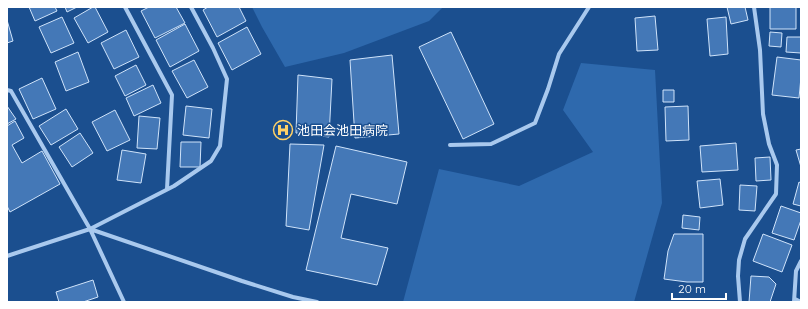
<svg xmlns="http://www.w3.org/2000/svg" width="808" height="309" viewBox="0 0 808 309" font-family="Quicksand,'Noto Sans JP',sans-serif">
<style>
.green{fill:#2e69ad}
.building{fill:#4478b7;stroke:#cfe3fa}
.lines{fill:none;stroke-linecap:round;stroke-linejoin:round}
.street{stroke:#a9c9ee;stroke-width:4}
.labels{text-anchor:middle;stroke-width:3;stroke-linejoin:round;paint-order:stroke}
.poi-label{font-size:13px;fill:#fff;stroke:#1b4f8f;text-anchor:start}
</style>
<rect width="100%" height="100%" fill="#1b4f8f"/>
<!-- green -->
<path class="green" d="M252,7H443L429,21L344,53L285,67L262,27Z
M581,63L655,70L662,203L634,302H403L439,169L519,186L593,152L563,110Z"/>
<!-- building -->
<path class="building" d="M29,7H55L57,11L35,21Z
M65,7H77L67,12Z
M93,7H95L108,32L88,43L74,18Z
M149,7H176L185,23L155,38L141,11Z
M208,7H239L246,21L217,37L203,10Z
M727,7H745L748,20L731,24Z
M770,7H796V29H770Z
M655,16L658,50L637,51L635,18Z
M62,17L74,43L51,53L39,27Z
M726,17L728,54L710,56L707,19Z
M7,20L13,41L7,43Z
M185,24L199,51L170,67L156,40Z
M247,27L261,54L232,70L218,43Z
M126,30L139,57L114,69L101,43Z
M451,32L494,124L463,139L419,47Z
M770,32L782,33L781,47L769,46Z
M787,37H801V53L786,52Z
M78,52L89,82L66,91L55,62Z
M392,55L399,134L355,138L350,60Z
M777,57L801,60V77L799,98L772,95Z
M194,60L208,87L187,98L172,71Z
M136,65L146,85L125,96L115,76Z
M298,75L332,79L329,137L296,133Z
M42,78L56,109L33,119L19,89Z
M153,85L161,103L134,116L126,98Z
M663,90H674V102H663Z
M7,106L16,119L7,124Z
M186,106L212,109L209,138L183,135Z
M688,106L689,140L666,141L665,107Z
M66,109L78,129L51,145L39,126Z
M115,110L130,140L107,151L92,122Z
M139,116L160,118L157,149L137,148Z
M15,121L24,138L12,145L22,163L42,151L60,184L10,212L7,206V126Z
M80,133L93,153L72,167L59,147Z
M181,142H201L200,167H180Z
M736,143L738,170L702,172L700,146Z
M290,144L324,145L309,230L286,226Z
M336,146L407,162L397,204L351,194L341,238L388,248L377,285L306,270Z
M801,149V167L796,150Z
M122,150L146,154L141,183L117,180Z
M770,157L771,180L756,181L755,158Z
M720,179L723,205L700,208L697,181Z
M799,182L801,183V206L793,204Z
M740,185L757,186L755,211L739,210Z
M781,206L801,213V220L794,240L772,233Z
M683,215L700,217L699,230L682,228Z
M674,234H703V282H687L664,279L668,251Z
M763,234L792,245L782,272L753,261Z
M751,276L769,277L776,284L770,302H749Z
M93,280L98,297L83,302H59L56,292Z"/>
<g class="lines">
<!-- street -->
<path class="street" d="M125,7L172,95L167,189
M7,90L11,91L90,229L124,302
M450,145L491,144L535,123L548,89L559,54L589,7
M90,229L242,281L293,297L317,302
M7,256L90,229L174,186L211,161L220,146L227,79L213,48L191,7
M795,299L801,302
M740,302L738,276L739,260L745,239L776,194L777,165L769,144L763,114L760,50L754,7
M794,302L796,271L801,261"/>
</g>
<!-- icons -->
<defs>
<symbol id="hospital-ring" viewBox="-11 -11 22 22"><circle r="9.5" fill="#1b4f8f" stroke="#ffd166" stroke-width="1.5"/><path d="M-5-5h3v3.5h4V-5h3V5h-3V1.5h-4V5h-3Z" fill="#ffd166"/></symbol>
</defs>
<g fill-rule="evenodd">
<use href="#hospital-ring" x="272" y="119" width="22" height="22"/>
</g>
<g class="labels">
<!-- poi labels -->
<g class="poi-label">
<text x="297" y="135">池田会池田病院</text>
</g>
</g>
<!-- border -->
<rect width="808" height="309" fill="none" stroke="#ffffff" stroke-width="16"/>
<!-- scale -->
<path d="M672 293v6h54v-6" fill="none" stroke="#ffffff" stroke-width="2"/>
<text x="678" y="293" font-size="12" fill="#ffffff" stroke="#1b4f8f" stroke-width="3" paint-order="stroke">20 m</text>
</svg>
